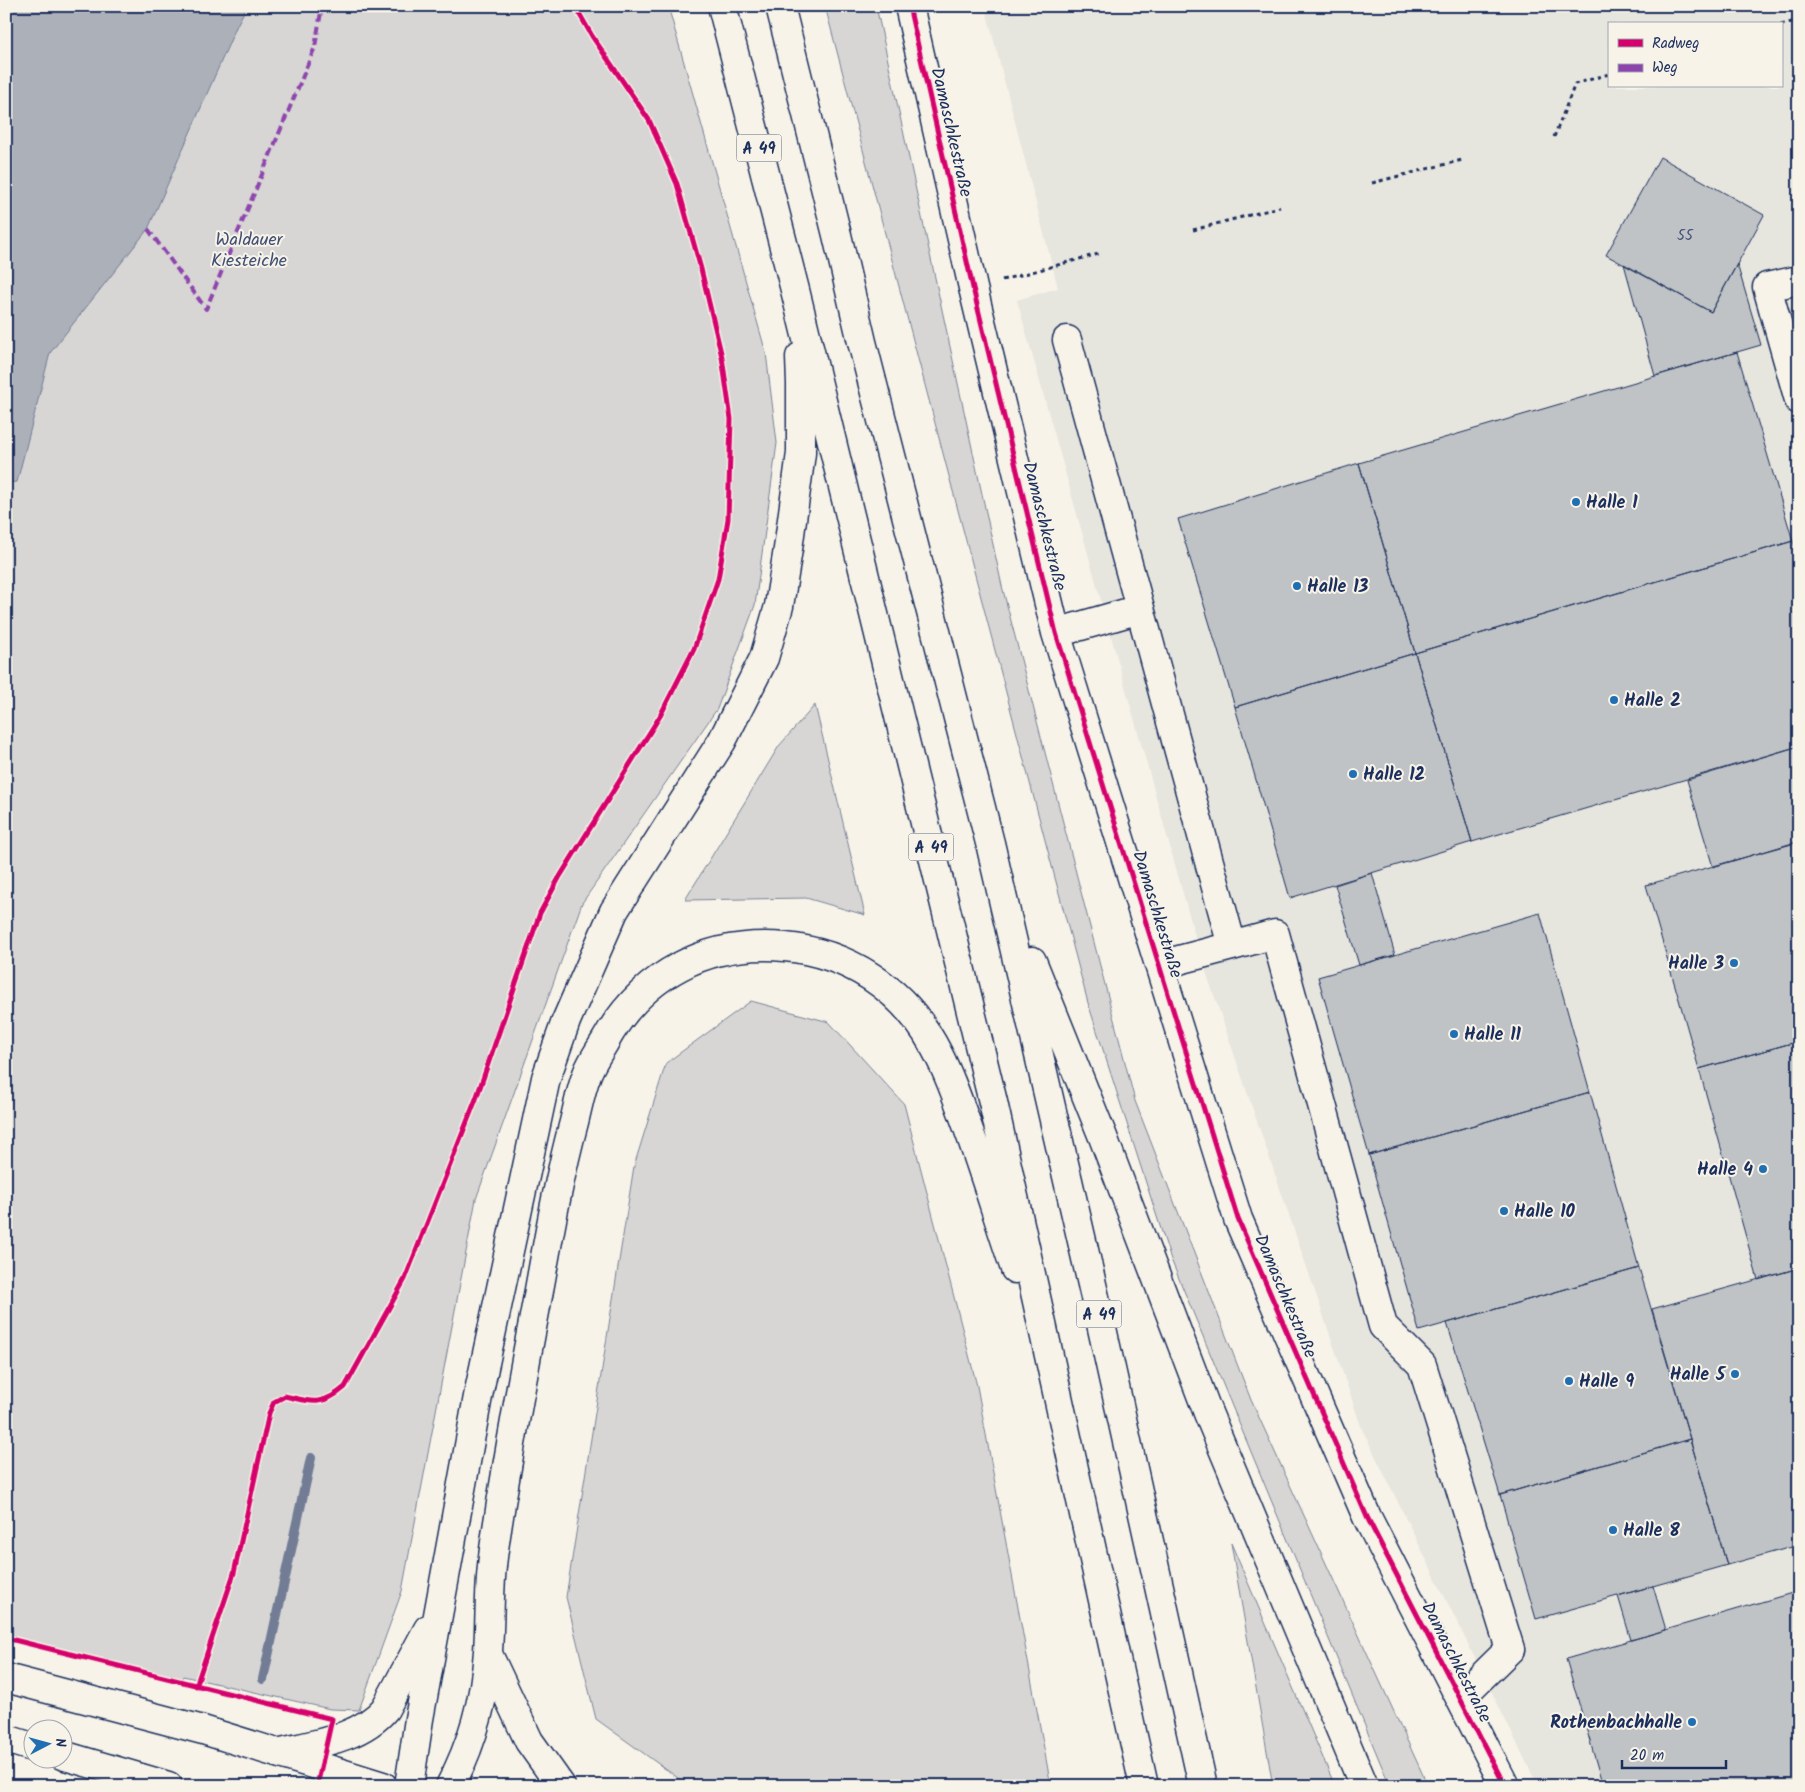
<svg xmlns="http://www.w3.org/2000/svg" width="1805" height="1792" viewBox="0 0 1805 1792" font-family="Kalam,sans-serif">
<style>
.built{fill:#e6e5de;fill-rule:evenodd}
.green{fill:#d7d6d4;stroke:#798299}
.water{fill:#acb0b9;stroke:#727c95}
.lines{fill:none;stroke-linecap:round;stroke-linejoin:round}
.stream{stroke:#727c95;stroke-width:10}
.building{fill:#c0c3c5;stroke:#1b2f5e}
.minor-casing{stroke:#1b2f5e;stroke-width:31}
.major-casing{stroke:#1b2f5e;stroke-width:31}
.highway-casing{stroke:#1b2f5e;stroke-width:31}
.path{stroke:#1b2f5e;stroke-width:3;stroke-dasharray:4 4;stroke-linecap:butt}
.minor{stroke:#f7f3e8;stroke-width:28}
.major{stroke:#f7f3e8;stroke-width:28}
.highway{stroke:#f7f3e8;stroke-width:28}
.quiet{stroke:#8e44ad;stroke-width:4;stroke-dasharray:8 4;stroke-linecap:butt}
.cycleway-casing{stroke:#f7f3e8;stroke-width:8}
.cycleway{stroke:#d6006c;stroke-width:5}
.poi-dot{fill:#1f6fb2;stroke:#f7f3e8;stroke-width:2}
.labels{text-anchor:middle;stroke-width:4;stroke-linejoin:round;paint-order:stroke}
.number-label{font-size:15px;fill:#445478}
.shield{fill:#f7f3e8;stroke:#5d6a87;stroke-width:1}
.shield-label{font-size:16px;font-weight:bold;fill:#1b2f5e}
.street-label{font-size:18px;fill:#1b2f5e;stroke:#f7f3e8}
.park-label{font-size:18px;fill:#415076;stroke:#f7f3e8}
.poi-label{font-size:18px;font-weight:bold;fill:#1b2f5e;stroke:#f7f3e8;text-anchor:start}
</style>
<rect width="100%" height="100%" fill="#f7f3e8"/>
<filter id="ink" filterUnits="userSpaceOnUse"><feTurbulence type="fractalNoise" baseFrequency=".02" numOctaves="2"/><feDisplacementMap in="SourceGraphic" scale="10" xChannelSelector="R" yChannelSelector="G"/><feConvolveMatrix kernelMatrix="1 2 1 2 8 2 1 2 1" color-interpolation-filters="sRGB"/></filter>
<g filter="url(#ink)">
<!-- built -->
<path class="built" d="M985,6H1799V1786H1538L1362,1429L1200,954L1017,300L1058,288ZM1609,24H1781V86H1609Z"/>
<!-- green -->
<path class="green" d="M6,6H668L766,353L777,443L755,605L717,709L582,903L476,1199L402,1591L359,1710L330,1709L183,1676L181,1680L6,1636Z
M825,6H876L1002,586L1135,1101L1251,1400L1428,1786H1390L1170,1257L1088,1003Z
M815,705L865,915L806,898L685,900L779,746Z
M751,1001L829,1022L904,1104L977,1386L1051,1786H689L596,1719L566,1597L634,1166L666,1063Z
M1231,1543L1335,1786H1273Z"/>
<!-- water -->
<path class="water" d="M6,6H247L237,25L148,229L50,353L17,482L6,483Z"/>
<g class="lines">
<!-- stream -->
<path class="stream" d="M263,1679L311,1458"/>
</g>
<!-- building -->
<path class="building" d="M1660,157L1764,215L1711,312L1606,255Z
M1624,264L1711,312L1737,264L1761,345L1655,376Z
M1737,352L1793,541L1415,653L1359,463Z
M1359,463L1415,653L1235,707L1178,519Z
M1793,541L1799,562V746L1472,842L1415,653Z
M1415,653L1472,842L1290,898L1235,707Z
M1799,746V841L1713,867L1687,780Z
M1799,842V1041L1699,1069L1646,885Z
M1372,873L1395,955L1359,965L1335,885Z
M1540,913L1590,1092L1369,1155L1318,977Z
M1799,1041V1268L1758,1280L1699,1069Z
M1590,1092L1639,1268L1419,1331L1369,1155Z
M1639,1268L1690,1439L1500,1495L1447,1323Z
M1799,1268V1545L1727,1565L1652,1309Z
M1690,1439L1727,1565L1536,1619L1500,1495Z
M1653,1586L1666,1630L1631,1640L1618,1596Z
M1799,1591V1786H1603L1566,1659Z"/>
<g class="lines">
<defs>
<path id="minor" d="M909,6L973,288L1056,633L1238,1219L1367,1517L1505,1786
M1799,280L1767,287L1799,400
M1067,340L1232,946L1275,934L1383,1326L1422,1365L1510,1649L1460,1698
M1056,633L1140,609
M1160,965L1232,946"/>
<path id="major" d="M6,1678L203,1730L383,1786
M6,1739L32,1747
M62,1755L168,1786"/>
<path id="highway" d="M722,6L795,290L993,1102L1144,1786
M780,6L837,235L862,342L990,843L1100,1319L1203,1786
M1032,961L1103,1137L1208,1413L1364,1786
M488,1654L529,1741L561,1786
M277,1753C313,1744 360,1739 385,1709L428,1629
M409,1786L419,1719L479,1391L546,1078L566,1021L614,911L722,741L764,658L779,606L788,549L801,453V384L800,357
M450,1786C472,1745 485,1697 488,1651C490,1623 489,1594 492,1566C494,1545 498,1524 501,1503C512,1436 524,1369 537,1301C548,1241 558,1181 574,1122C578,1106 581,1089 587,1074C591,1063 598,1053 604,1043C642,974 707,940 785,947C848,953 902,988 933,1044C948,1071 958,1100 968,1128C985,1175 999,1222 1015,1269"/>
</defs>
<!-- minor casing -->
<use href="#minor" class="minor-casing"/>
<!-- major casing -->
<use href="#major" class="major-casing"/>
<!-- highway casing -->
<use href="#highway" class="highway-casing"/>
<!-- path -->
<path class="path" d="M1781,25L1799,20
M1554,137L1575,84L1609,74
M1372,183L1462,160
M1193,230L1280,207
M1002,280L1102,253"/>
<!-- minor -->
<use href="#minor" class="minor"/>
<!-- major -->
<use href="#major" class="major"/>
<!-- highway -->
<use href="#highway" class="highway"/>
<!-- quiet -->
<path class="quiet" d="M148,229L206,309L315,47L322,6
M6,1782L20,1786"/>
<defs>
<path id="cycleway" d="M909,6L973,288L1056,633L1238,1219L1367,1517L1505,1786
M6,1638L332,1719L317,1786
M196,1686L234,1573L269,1413L274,1402L285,1396C311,1402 322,1407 345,1387L405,1279L476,1099L540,913L559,878L660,716L694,649L718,579L728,519L731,419L722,357L701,269L677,184L649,120L592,36L575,6"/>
</defs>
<!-- cycleway casing -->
<use href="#cycleway" class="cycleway-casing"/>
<!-- cycleway -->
<use href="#cycleway" class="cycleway"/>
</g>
</g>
<!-- markers -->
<g class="poi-dot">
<circle cx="1576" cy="502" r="5"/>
<circle cx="1297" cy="586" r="5"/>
<circle cx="1614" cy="700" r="5"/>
<circle cx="1353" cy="774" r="5"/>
<circle cx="1734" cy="963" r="5"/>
<circle cx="1454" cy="1034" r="5"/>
<circle cx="1763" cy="1169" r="5"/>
<circle cx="1504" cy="1211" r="5"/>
<circle cx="1735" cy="1374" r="5"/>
<circle cx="1569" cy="1381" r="5"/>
<circle cx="1613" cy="1530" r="5"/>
<circle cx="1692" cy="1722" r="5"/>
</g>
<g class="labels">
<!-- number labels -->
<g class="number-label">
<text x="1685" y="240">55</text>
</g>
<!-- shield labels -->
<g class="shield">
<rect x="736.5" y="134.5" width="45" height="27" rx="4"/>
<rect x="908.5" y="833.5" width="45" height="27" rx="4"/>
<rect x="1076.5" y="1300.5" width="45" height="27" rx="4"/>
</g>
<g class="shield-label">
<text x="759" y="154">A 49</text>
<text x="931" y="853">A 49</text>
<text x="1099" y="1320">A 49</text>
</g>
<!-- street labels -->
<g class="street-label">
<text transform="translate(952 132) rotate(77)" y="6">Damaschkestraße</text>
<text transform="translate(1045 526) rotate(76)" y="6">Damaschkestraße</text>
<text transform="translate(1158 914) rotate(73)" y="6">Damaschkestraße</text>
<text transform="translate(1286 1296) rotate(67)" y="6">Damaschkestraße</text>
<text transform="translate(1457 1662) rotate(63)" y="6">Damaschkestraße</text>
</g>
<!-- park labels -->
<g class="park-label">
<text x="249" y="245">Waldauer<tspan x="249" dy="21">Kiesteiche</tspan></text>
</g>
<!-- poi labels -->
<g class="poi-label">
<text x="1586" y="508">Halle 1</text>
<text x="1307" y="592">Halle 13</text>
<text x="1624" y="706">Halle 2</text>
<text x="1363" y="780">Halle 12</text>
<text x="1724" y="969" text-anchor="end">Halle 3</text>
<text x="1464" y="1040">Halle 11</text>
<text x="1753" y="1175" text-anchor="end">Halle 4</text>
<text x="1514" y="1217">Halle 10</text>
<text x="1725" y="1380" text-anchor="end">Halle 5</text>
<text x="1579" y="1387">Halle 9</text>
<text x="1623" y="1536">Halle 8</text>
<text x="1682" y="1728" text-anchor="end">Rothenbachhalle</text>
</g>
</g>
<!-- margin -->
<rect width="1805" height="1792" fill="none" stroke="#f7f3e8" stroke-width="25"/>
<rect x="12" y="12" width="1780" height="1767" fill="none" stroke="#1b2f5e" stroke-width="2" filter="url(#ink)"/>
<!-- legend -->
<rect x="1608" y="22" width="175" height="65" fill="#f7f3e8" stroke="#9fa5b1"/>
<rect x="1618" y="39" width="25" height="8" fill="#d6006c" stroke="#9fa5b1"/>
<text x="1652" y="48" font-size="15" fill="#1b2f5e">Radweg</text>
<rect x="1618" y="64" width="25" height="8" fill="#8e44ad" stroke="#9fa5b1"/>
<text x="1652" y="72" font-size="15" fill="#1b2f5e">Weg</text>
<!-- north arrow -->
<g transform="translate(48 1744) rotate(84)"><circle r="24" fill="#f7f3e8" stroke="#9fa5b1"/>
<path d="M0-4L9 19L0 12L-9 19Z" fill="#1f6fb2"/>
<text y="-8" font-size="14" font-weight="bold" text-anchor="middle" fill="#1b2f5e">N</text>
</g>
<!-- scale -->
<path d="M1622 1760v8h104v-8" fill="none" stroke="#1b2f5e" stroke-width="2.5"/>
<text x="1630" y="1760" font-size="15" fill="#1b2f5e" stroke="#f7f3e8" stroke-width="4" paint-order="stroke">20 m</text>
</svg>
